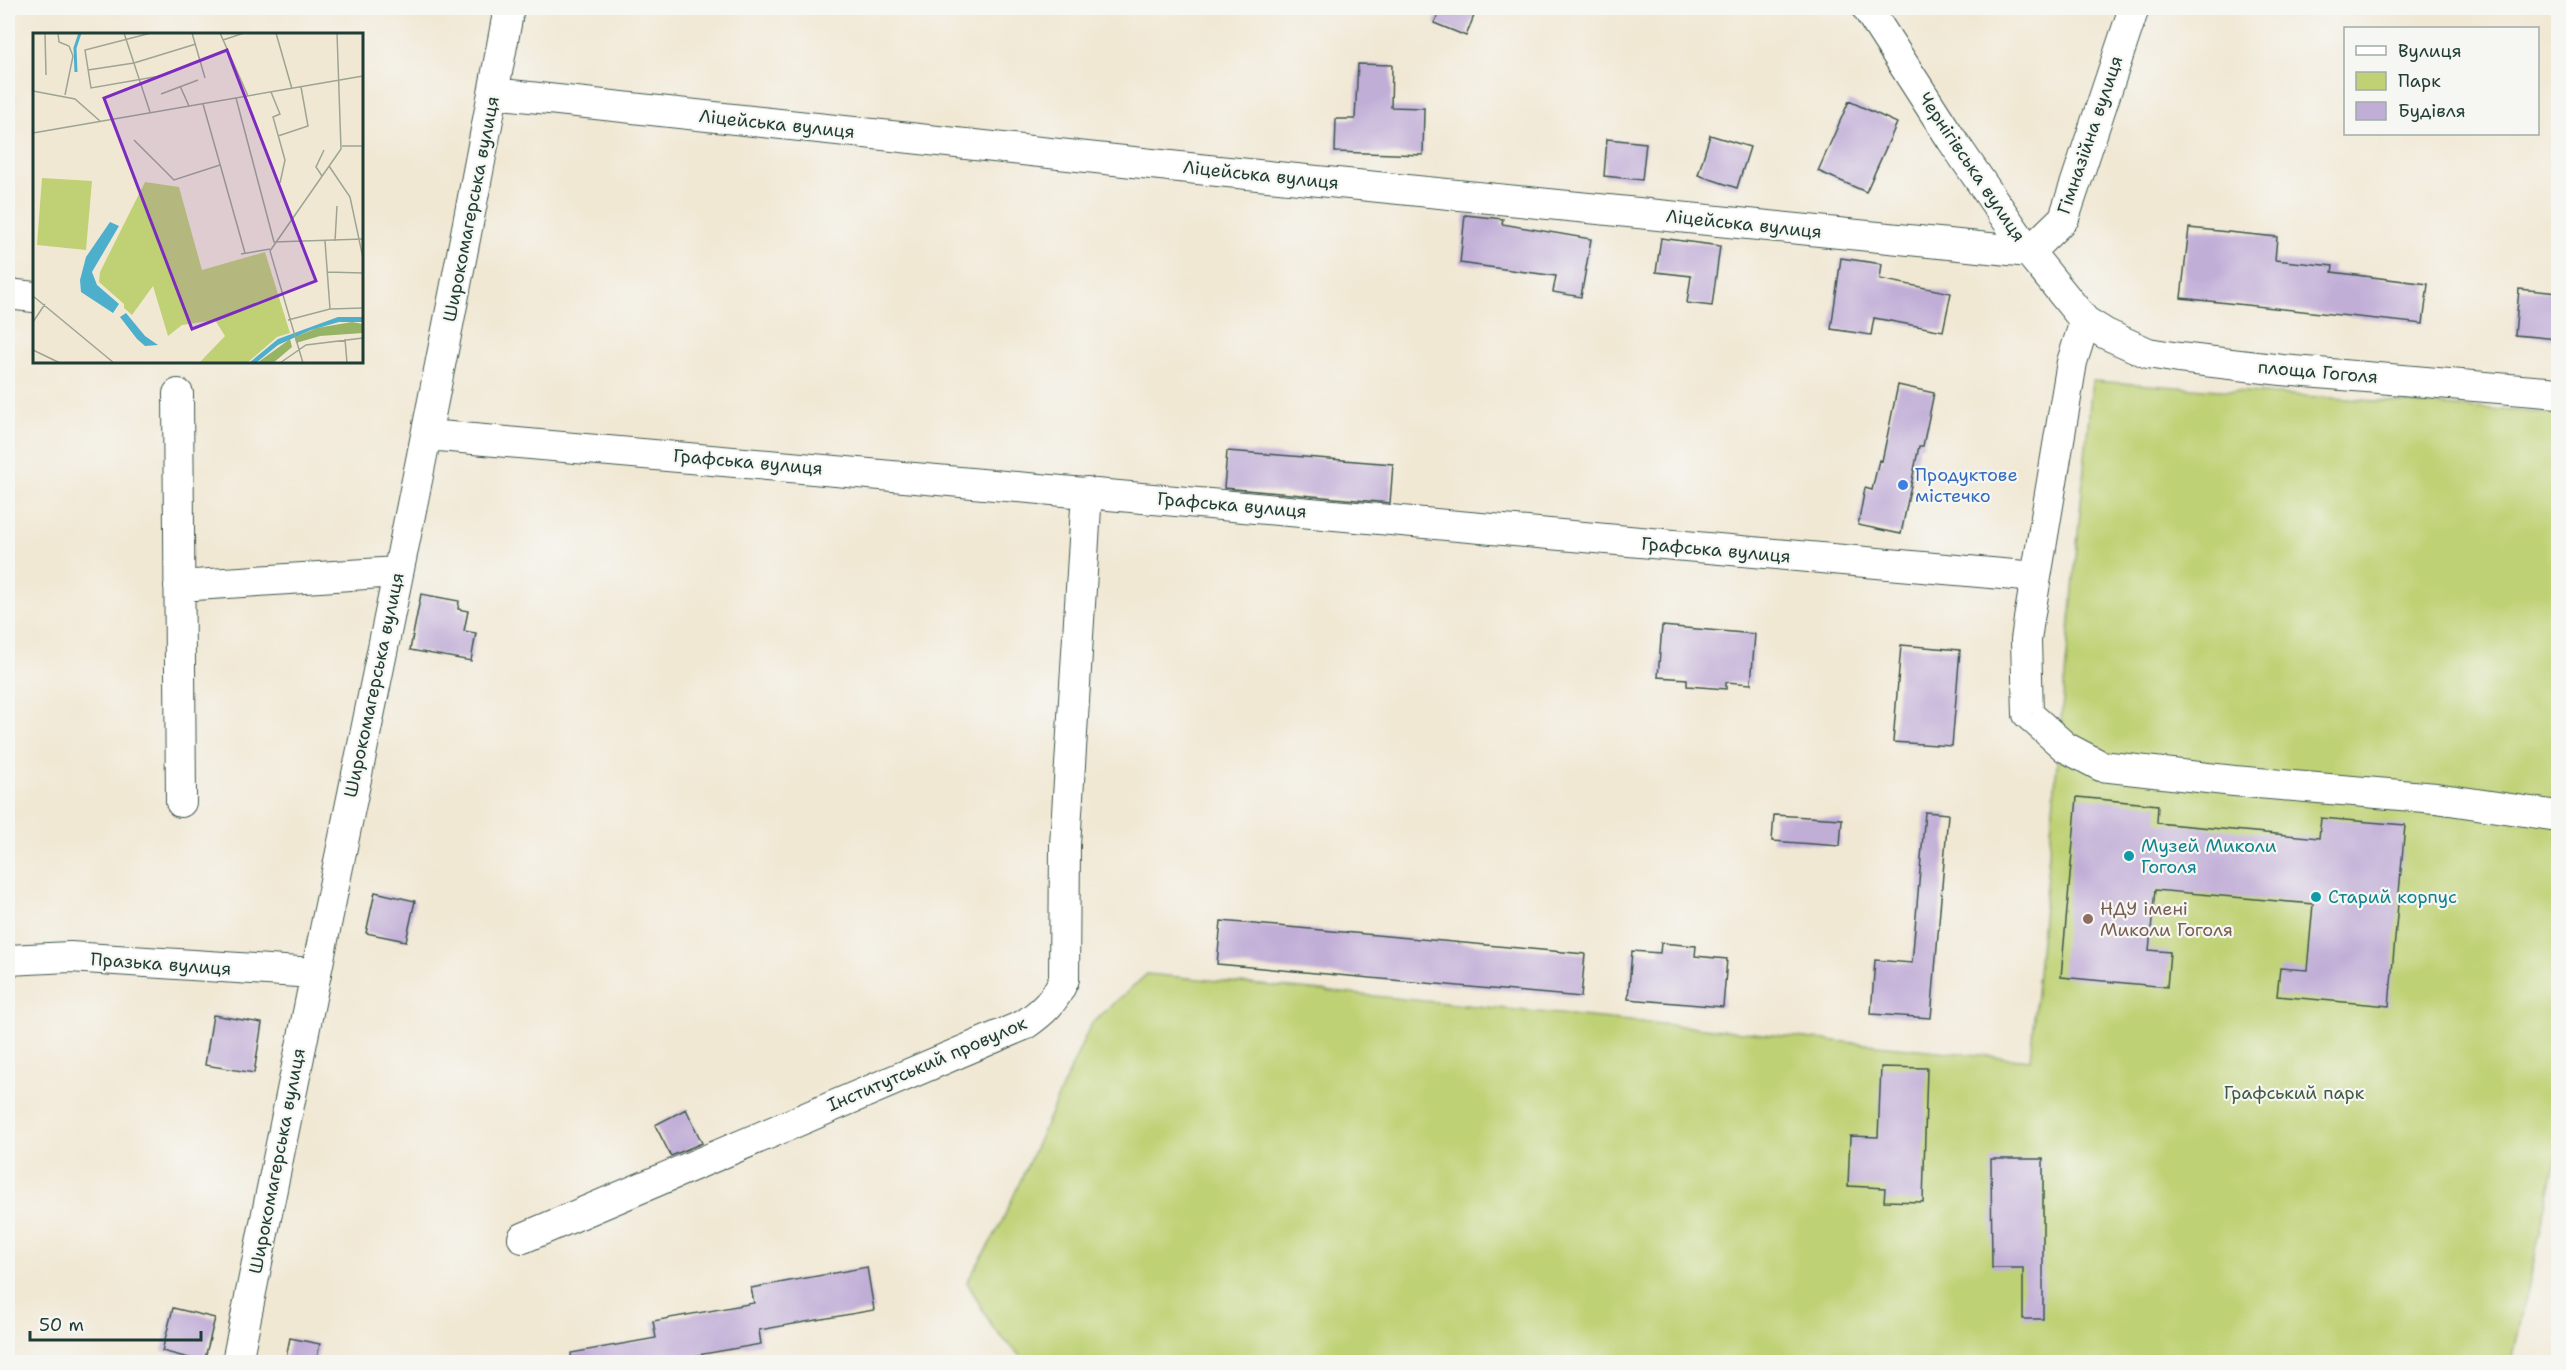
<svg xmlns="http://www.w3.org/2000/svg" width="2566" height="1370" viewBox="0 0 2566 1370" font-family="'Shantell Sans',sans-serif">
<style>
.green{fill:#bfd174;stroke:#6f8754;stroke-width:1.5}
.building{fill:#c1aed7}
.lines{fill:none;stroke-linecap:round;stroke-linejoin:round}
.minor-casing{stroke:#3e574c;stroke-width:32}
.minor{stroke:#fff;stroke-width:30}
.shop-dot{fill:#3f7fe0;stroke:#f6f6f2;stroke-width:2}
.culture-dot{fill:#0f9aa8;stroke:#f6f6f2;stroke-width:2}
.education-dot{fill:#8d6e63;stroke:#f6f6f2;stroke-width:2}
.labels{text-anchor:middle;stroke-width:4.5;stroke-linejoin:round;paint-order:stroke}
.street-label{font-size:18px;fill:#1f3d34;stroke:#f6f6f2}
.shop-label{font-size:18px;fill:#366cbe;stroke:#f6f6f2;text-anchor:start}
.culture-label{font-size:18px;fill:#0d838f;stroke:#f6f6f2;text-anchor:start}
.education-label{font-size:18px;fill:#785e54;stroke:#f6f6f2;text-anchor:start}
.park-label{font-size:18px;fill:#3f5b41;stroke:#f6f6f2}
.inset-river{fill:none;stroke:#4dafcc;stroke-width:3}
.inset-road{fill:none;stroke:#9da494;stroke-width:1.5}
.view{fill:#7b2cbf;fill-opacity:0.15;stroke:#7b2cbf;stroke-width:3}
.inset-edge{fill:none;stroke:#1f3d34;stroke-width:3}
</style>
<rect width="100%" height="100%" fill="#f6f6f2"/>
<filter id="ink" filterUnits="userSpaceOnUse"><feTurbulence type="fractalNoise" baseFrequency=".0167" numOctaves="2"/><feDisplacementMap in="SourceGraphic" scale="12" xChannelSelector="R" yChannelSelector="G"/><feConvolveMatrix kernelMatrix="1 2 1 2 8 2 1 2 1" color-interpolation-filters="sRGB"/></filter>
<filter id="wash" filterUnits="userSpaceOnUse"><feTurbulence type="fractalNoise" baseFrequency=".008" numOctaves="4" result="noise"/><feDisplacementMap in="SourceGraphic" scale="24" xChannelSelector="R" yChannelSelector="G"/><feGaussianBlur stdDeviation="1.35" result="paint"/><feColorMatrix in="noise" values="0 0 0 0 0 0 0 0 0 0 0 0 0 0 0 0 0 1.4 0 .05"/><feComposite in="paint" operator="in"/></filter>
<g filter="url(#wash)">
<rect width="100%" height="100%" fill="#f1e8d4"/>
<!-- green -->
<path class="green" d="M2092,381L2558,414V1150L2512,1362H1026L993,1328L967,1282L1000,1226L1091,1024L1147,974L2030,1060Z"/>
<g id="blocks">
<!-- building -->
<path class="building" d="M1441,8H1477L1466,36L1434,23Z
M1358,64L1392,65L1391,107L1424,108L1423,155L1335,152L1336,119H1355Z
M1849,101L1897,123L1866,192L1818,171Z
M1710,135L1750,147L1737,188L1698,175Z
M1607,139L1646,143L1642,180L1604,176Z
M1465,215L1503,219L1502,224L1591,239L1581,297L1553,292L1556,276L1460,263Z
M2189,228L2277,237L2275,260L2333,266L2332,272L2428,284L2423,324L2181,298Z
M1661,238L1720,246L1712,306L1687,303L1691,276L1656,272Z
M1841,258L1882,264L1880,279L1951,293L1943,331L1874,318L1871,335L1831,329Z
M2519,289L2559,293V339L2515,335Z
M1898,385L1934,393L1923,446H1919L1901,534L1858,525L1865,488L1872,490L1879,460L1882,461Z
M1227,451L1393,464L1390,503L1224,488Z
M421,594L459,601L458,609L468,611L464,631L476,633L471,661L410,650Z
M1662,626L1755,634L1751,684L1726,682V689L1687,686V679L1658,677Z
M1901,645L1960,650L1952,746L1893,742Z
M2077,797L2158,805L2157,823L2319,838L2321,818L2405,825L2389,1006L2277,996L2280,968L2307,970L2313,904L2155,890L2149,950L2170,952L2167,987L2061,977Z
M1925,812L1948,814L1931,1018L1871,1014L1875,960L1912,963Z
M1774,815L1842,819L1840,846L1772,841Z
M375,892L415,901L406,941L366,933Z
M1221,921L1585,954L1581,997L1217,964Z
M1661,943L1696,946L1695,956L1727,959L1723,1007L1628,999L1632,951L1660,953Z
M213,1015L262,1023L254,1073L205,1065Z
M1881,1067L1927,1068L1923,1202L1884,1201L1885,1188L1848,1186L1850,1136L1878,1137Z
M686,1109L702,1143L671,1156L655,1125Z
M1991,1159H2043V1319H2023V1268H1992Z
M867,1267L874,1310L759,1330L761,1344L658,1362H572L571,1353L656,1338L653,1321L754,1303L751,1288Z
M173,1308L215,1318L204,1362L162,1351Z
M290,1338L320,1344L316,1362H285Z"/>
</g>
</g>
<g filter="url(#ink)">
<use href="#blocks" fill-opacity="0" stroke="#3e574c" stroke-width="1.5"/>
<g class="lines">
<defs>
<path id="minor" d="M1867,8L1952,140L2029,252L2085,321L2106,334L2148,353L2179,358L2282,370L2558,393
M493,93L1198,169L2029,252L2064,218L2134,8
M8,294L34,297
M2085,321L2072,362L2029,619L2026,640L2028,714L2065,747L2101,766L2234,781L2436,798L2558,816
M178,394L181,802
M428,435L2036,577
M179,586L397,572
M8,960L70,957L314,973
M523,1238L1024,1025C1043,1012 1055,1001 1064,979L1065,845L1087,492
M237,1362C327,911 425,460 509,8"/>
</defs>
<!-- minor casing -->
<use href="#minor" class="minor-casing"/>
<!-- minor -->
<use href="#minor" class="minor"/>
</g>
</g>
<!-- markers -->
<circle class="shop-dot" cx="1903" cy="485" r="6"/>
<g class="culture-dot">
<circle cx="2129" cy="856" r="6"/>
<circle cx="2316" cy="897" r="6"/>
</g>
<circle class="education-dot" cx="2088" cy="919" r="6"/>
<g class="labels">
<!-- street labels -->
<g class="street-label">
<text transform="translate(777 124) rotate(6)" y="6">Ліцейська вулиця</text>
<text transform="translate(2090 135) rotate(-71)" y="6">Гімназійна вулиця</text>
<text transform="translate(1972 167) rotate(56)" y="6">Чернігівська вулиця</text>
<text transform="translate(1261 175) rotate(6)" y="6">Ліцейська вулиця</text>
<text transform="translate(471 209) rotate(-79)" y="6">Широкомагерська вулиця</text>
<text transform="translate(1744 224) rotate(6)" y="6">Ліцейська вулиця</text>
<text transform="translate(2318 372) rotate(5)" y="6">площа Гоголя</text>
<text transform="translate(748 462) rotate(5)" y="6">Графська вулиця</text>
<text transform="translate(1232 505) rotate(5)" y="6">Графська вулиця</text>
<text transform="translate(1716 550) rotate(5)" y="6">Графська вулиця</text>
<text transform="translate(374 685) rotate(-78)" y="6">Широкомагерська вулиця</text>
<text transform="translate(161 964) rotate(4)" y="6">Празька вулиця</text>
<text transform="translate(927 1064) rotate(-23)" y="6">Інститутський провулок</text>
<text transform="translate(277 1161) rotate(-79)" y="6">Широкомагерська вулиця</text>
</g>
<!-- shop labels -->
<g class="shop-label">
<text x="1915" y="481">Продуктове<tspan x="1915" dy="21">містечко</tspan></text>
</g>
<!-- culture labels -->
<g class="culture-label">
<text x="2141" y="852">Музей Миколи<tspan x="2141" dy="21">Гоголя</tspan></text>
<text x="2328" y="903">Старий корпус</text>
</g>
<!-- education labels -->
<g class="education-label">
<text x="2100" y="915">НДУ імені<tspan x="2100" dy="21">Миколи Гоголя</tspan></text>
</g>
<!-- park labels -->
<g class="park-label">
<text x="2294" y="1099">Графський парк</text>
</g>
</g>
<!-- overview -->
<g transform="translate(33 33)">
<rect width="330" height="330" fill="#f1e8d4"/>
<path d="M9,145L59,148L53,217L4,212ZM112,149L146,154L169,237L232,219L257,300L244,304L214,330H166L192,303L182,287L149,292L135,303L120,253L99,282L91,275V271L66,249L67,239Z" fill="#bfd174"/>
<path d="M319,289L330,291V300L287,303L263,310L262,304L284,295ZM257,306L259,314L246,325L240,330H224Z" fill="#97b366"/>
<path d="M77,189L86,193L59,239L64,252L86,271L80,280L48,259L47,247L53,224ZM93,280L112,303L125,312L112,313L104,306L87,284ZM305,284H330V289H306L278,297L245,312L223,330H216L245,306Z" fill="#4dafcc"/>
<path class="inset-river" d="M43,39L42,15L47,0"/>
<path class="inset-road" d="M12,0L13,42M25,0L26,9L36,13L40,23L32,62M91,0L117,79M118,0L52,17L58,55L127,43M159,0L172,45M187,0L215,63M243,0L259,56M190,7L211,0M55,37L101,30L163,11M147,53L156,73M0,58L42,66L67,88M238,59L247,81L240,84L252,127L247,150M128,61L165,47M203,65L241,209L330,206M170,71L212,220M0,100L330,43M245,103L275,93L268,54M101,107L141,147L187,132M309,113H330M296,133L317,164L330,225M289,143L283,134L291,117M292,208L297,276M302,208L304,173M208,221L237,216M294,239L330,240M0,263L81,330M255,287L297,276L330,275M0,289L12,271M312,306L314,330M0,317L27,330M247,330L273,312L330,305M270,330L237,218L308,116L304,0"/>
<path class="view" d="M194,17L283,248L159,296L71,65Z"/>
<rect width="330" height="330" class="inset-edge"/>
</g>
<!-- margin -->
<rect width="2566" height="1370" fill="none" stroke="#f6f6f2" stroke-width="30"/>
<!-- legend -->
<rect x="2344" y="27" width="195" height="108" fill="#f6f6f2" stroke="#a0aca6" stroke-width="1.5"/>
<rect x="2356" y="46" width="30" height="9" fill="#ffffff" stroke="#a0aca6" stroke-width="1.5"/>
<text x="2398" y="57" font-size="18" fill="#1f3d34">Вулиця</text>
<rect x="2356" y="72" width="30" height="18" fill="#bfd174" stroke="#a0aca6" stroke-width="1.5"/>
<text x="2398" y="87" font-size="18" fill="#1f3d34">Парк</text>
<rect x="2356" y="102" width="30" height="18" fill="#c1aed7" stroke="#a0aca6" stroke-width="1.5"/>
<text x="2398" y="117" font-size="18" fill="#1f3d34">Будівля</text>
<!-- scale -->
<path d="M30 1331v9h171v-9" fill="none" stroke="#1f3d34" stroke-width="3"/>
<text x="39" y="1331" font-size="18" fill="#1f3d34" stroke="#f6f6f2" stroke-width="4.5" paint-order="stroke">50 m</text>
</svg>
